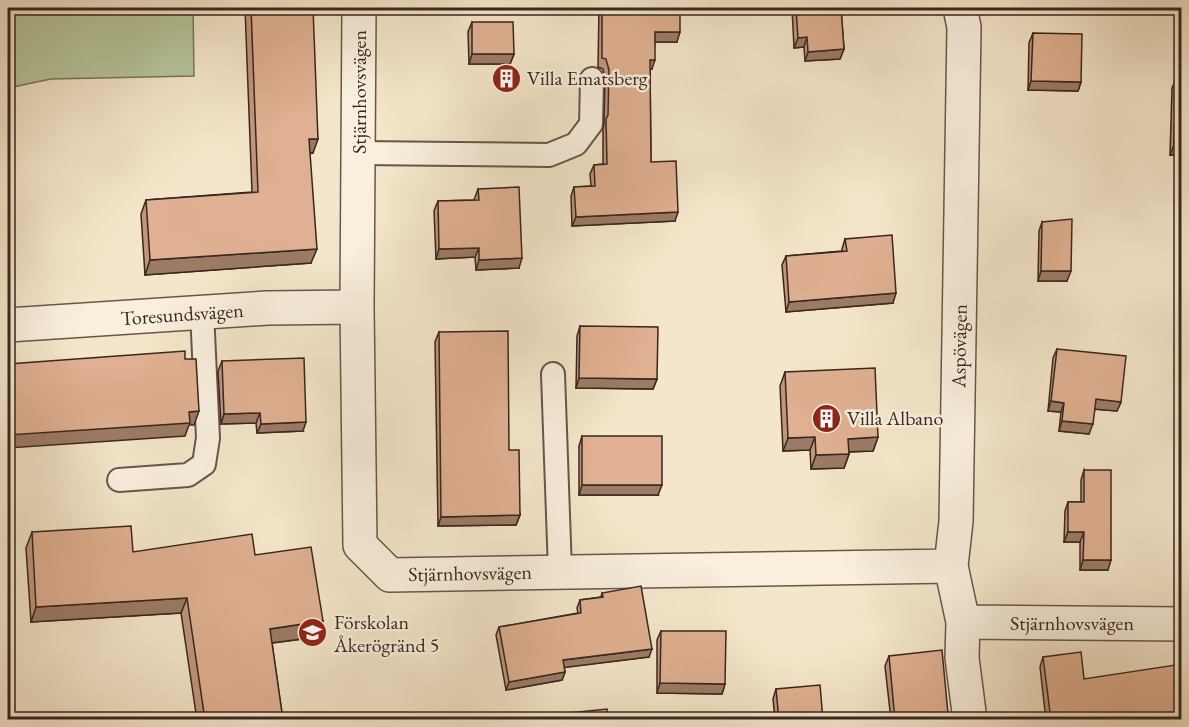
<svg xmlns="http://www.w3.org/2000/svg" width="1189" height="727" viewBox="0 0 1189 727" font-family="'EB Garamond',serif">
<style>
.green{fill:#b6c69b;stroke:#78765d;stroke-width:1.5}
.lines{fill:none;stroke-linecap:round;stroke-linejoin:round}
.service-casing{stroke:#68564a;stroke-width:26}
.minor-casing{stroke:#68564a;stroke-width:36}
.service{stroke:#f8efdd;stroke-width:22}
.minor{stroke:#f8efdd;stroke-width:33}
.wall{fill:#c0977d;stroke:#39261f;stroke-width:1.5}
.shaded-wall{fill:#9c7b66;stroke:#39261f;stroke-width:1.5}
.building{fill:#dfb091;stroke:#39261f;stroke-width:1.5}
.labels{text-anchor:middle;stroke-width:5;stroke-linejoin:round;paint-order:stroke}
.poi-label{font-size:20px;fill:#39261f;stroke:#f8efdd;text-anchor:start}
.street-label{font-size:20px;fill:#39261f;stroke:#f8efdd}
</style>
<rect width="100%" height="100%" fill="#f4e6ca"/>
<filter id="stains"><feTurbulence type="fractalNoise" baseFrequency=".00333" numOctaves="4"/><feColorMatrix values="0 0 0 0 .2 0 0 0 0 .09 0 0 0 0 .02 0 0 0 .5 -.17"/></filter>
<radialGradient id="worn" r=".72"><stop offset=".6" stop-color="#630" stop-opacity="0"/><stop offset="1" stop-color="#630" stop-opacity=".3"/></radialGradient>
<!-- green -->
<path class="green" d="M8,8H193L194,76L51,79L8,88Z"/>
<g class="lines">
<defs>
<path id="service" d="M358,153L549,155L576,144L591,124L592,79
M553,374L560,571
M119,480L188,475L204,464L208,438L202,312"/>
<path id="minor" d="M359,8L357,307L360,545L390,575L951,566
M960,8L964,27L956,521L951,566L963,622L962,658L970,720
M8,325L267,308L357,307
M963,622L1182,624"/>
</defs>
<!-- service casing -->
<use href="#service" class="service-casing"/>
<!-- minor casing -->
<use href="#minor" class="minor-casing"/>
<!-- service -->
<use href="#service" class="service"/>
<!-- minor -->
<use href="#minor" class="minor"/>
</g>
<!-- wall -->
<path class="wall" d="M245,8H313V153H310L311,263L145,275L141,214L146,200L252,192Z
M599,8H680L677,42H655L652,69H650L651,162L675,221L572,226L571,196L574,187L591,186L590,174L594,165L603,164V129L604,124L605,79L603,69L598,67Z
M792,8H841L844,49L840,59L805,61L804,47L794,48Z
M1175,8H1182V30H1175Z
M472,22L514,54L510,64H469L468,32Z
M1033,33L1081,82L1078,91L1028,90L1029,43Z
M1176,79L1182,155H1170L1172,88Z
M478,189L519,268L476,270L475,257L436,259L434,211L438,201L474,200Z
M1042,222L1067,281H1038L1039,231Z
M845,239L893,303L786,312L782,265L786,256L842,251V249Z
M580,326L657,379L653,389L576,388L577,336Z
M439,332L509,450L520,515L516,525L438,526L435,342Z
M1057,349L1121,402L1117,411L1095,409L1089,434L1059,431L1061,412L1048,411L1053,358Z
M222,361L303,431L257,433L256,423L221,424L218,371Z
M785,372L878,437L873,451L849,452V454L844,468L811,469L810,450L783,451L780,386Z
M582,436L658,495H579V446Z
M1084,470L1108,570H1080V542H1064L1065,511L1068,502H1081V480Z
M32,532L133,552L255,555L323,621L317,637L272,643L283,720H197L181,613L31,622L26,548Z
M602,593L649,657L564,667L565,672L562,680L506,690L496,635L499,627L578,613L577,608L580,600L601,597Z
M661,631L725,684L722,694L657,693V640Z
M889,656L948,714L946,720H891L885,666Z
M1043,657L1084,679L1182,720H1046L1040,667Z
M776,689L823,720H775L773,699Z"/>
<!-- shaded-wall -->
<path class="shaded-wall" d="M449,8H484L483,11H448Z
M1178,20H1182V30H1175Z
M655,32H680L677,42H652Z
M807,37L804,47L794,48L798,38Z
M844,49L840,59L805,61L808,52Z
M472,54H514L510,64H469Z
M650,60H655L652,69H646Z
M1031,81L1081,82L1078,91L1028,90Z
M309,139H318L313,153H303Z
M1174,145H1182V155H1170Z
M678,212L675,221L572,226L576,217Z
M479,248L475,257L436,259L439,249Z
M317,249L311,263L145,275L150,260Z
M522,258L519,268L476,270L479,260Z
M1041,271H1071L1067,281H1038Z
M896,293L893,303L786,312L789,302Z
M579,378L657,379L653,389L576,388Z
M1096,399L1121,402L1117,411L1092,409Z
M1051,401L1064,403L1061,412L1048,411Z
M199,411L194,425H189L185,436L8,448V435L189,412Z
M260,413L256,423L221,424L224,414Z
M1062,421L1093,424L1089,434L1059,431Z
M306,422L303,431L257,433L261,424Z
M815,437L810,450L783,451L788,438Z
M878,437L873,451L843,452L848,439Z
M849,454L844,468L811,469L816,455Z
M582,485H662L658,495H579Z
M520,515L516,525L438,526L441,517Z
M1068,532H1084L1080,542H1064Z
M1083,560H1111L1108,570H1080Z
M187,598L181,613L31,622L36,607Z
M323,621L317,637L264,644L270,629Z
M652,649L649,657L560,668L563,660Z
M565,672L562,680L506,690L509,682Z
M660,683L725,684L722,694L657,693Z
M948,714L946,720H897Z
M1182,715V720H1155Z"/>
<!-- building -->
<path class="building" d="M251,8H313L318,139H309L317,249L150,260L146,200L258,192Z
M602,8H680V32H655V60H650L651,162L676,161L678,212L576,217L574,187L595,186L594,165L607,164L606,119L608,115L609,70L606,59L602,58Z
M796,8H841L844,49L808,52L807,37L798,38Z
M1178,8H1182V20H1178Z
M472,22H513L514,54H472Z
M1033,33L1082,34L1081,82L1031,81Z
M1176,79H1182V145H1174Z
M519,187L522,258L479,260V248L439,249L438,201L479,200L478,189Z
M1072,219L1071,271H1041L1042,222Z
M892,235L896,293L789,302L786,256L847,251L845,239Z
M580,326L658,327L657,379L579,378Z
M508,331L509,450H519L520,515L441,517L439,332Z
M1057,349L1126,356L1121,402L1096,399L1093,424L1062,421L1064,403L1051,401Z
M185,351V359H196L199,411L189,412L190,423L8,435V364Z
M304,358L306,422L261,424L260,413L224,414L222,361Z
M875,368L878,437L848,439L849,454L816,455L815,437L788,438L785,372Z
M582,436H662V485H582Z
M1084,470H1111V560H1083L1084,532H1068V502H1084Z
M131,526L133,552L252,534L255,555L311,547L323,621L270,629L283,720H205L187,598L36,607L32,532Z
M641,586L652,649L563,660L565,672L509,682L499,627L581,613L580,600L603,597L602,593Z
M661,631H726L725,684L660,683Z
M942,650L948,714L895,720L889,656Z
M1081,652L1084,679L1182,664V715L1155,720H1051L1043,657Z
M820,685L823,720H779L776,689Z
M607,709L608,720H549V715Z"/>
<!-- icons -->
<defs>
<symbol id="building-disc" viewBox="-11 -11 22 22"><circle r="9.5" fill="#8f2418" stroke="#f8efdd"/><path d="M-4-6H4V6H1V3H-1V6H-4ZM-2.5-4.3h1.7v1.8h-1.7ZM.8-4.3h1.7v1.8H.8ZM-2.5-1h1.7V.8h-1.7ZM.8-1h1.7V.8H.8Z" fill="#fff"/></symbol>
<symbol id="school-disc" viewBox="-11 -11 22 22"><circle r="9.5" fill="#8f2418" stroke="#f8efdd"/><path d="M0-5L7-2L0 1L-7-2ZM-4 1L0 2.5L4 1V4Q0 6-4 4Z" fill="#fff"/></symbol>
</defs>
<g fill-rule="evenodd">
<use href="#building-disc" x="490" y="62" width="33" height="33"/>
<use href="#building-disc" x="810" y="402" width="33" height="33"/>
<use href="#school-disc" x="296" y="616" width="33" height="33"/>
</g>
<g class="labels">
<!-- poi labels -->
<g class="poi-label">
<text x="527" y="85">Villa Ematsberg</text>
<text x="847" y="425">Villa Albano</text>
<text x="334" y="629">Förskolan<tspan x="334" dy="23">Åkerögränd 5</tspan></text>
</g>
<!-- street labels -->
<g class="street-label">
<text transform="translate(359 92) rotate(-90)" y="7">Stjärnhovsvägen</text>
<text transform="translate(182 314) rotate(-4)" y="7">Toresundsvägen</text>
<text transform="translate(959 346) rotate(-89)" y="7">Aspövägen</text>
<text transform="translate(470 573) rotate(-1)" y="7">Stjärnhovsvägen</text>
<text x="1072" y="630">Stjärnhovsvägen</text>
</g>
</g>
<!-- margin -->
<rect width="1189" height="727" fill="none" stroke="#f4e6ca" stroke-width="30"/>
<rect x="9" y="9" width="1171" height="709" fill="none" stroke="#39261f" stroke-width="3"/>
<rect x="15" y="15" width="1159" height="697" fill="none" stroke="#39261f" stroke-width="1.5"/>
<rect width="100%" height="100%" filter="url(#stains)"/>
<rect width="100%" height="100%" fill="url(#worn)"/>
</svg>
